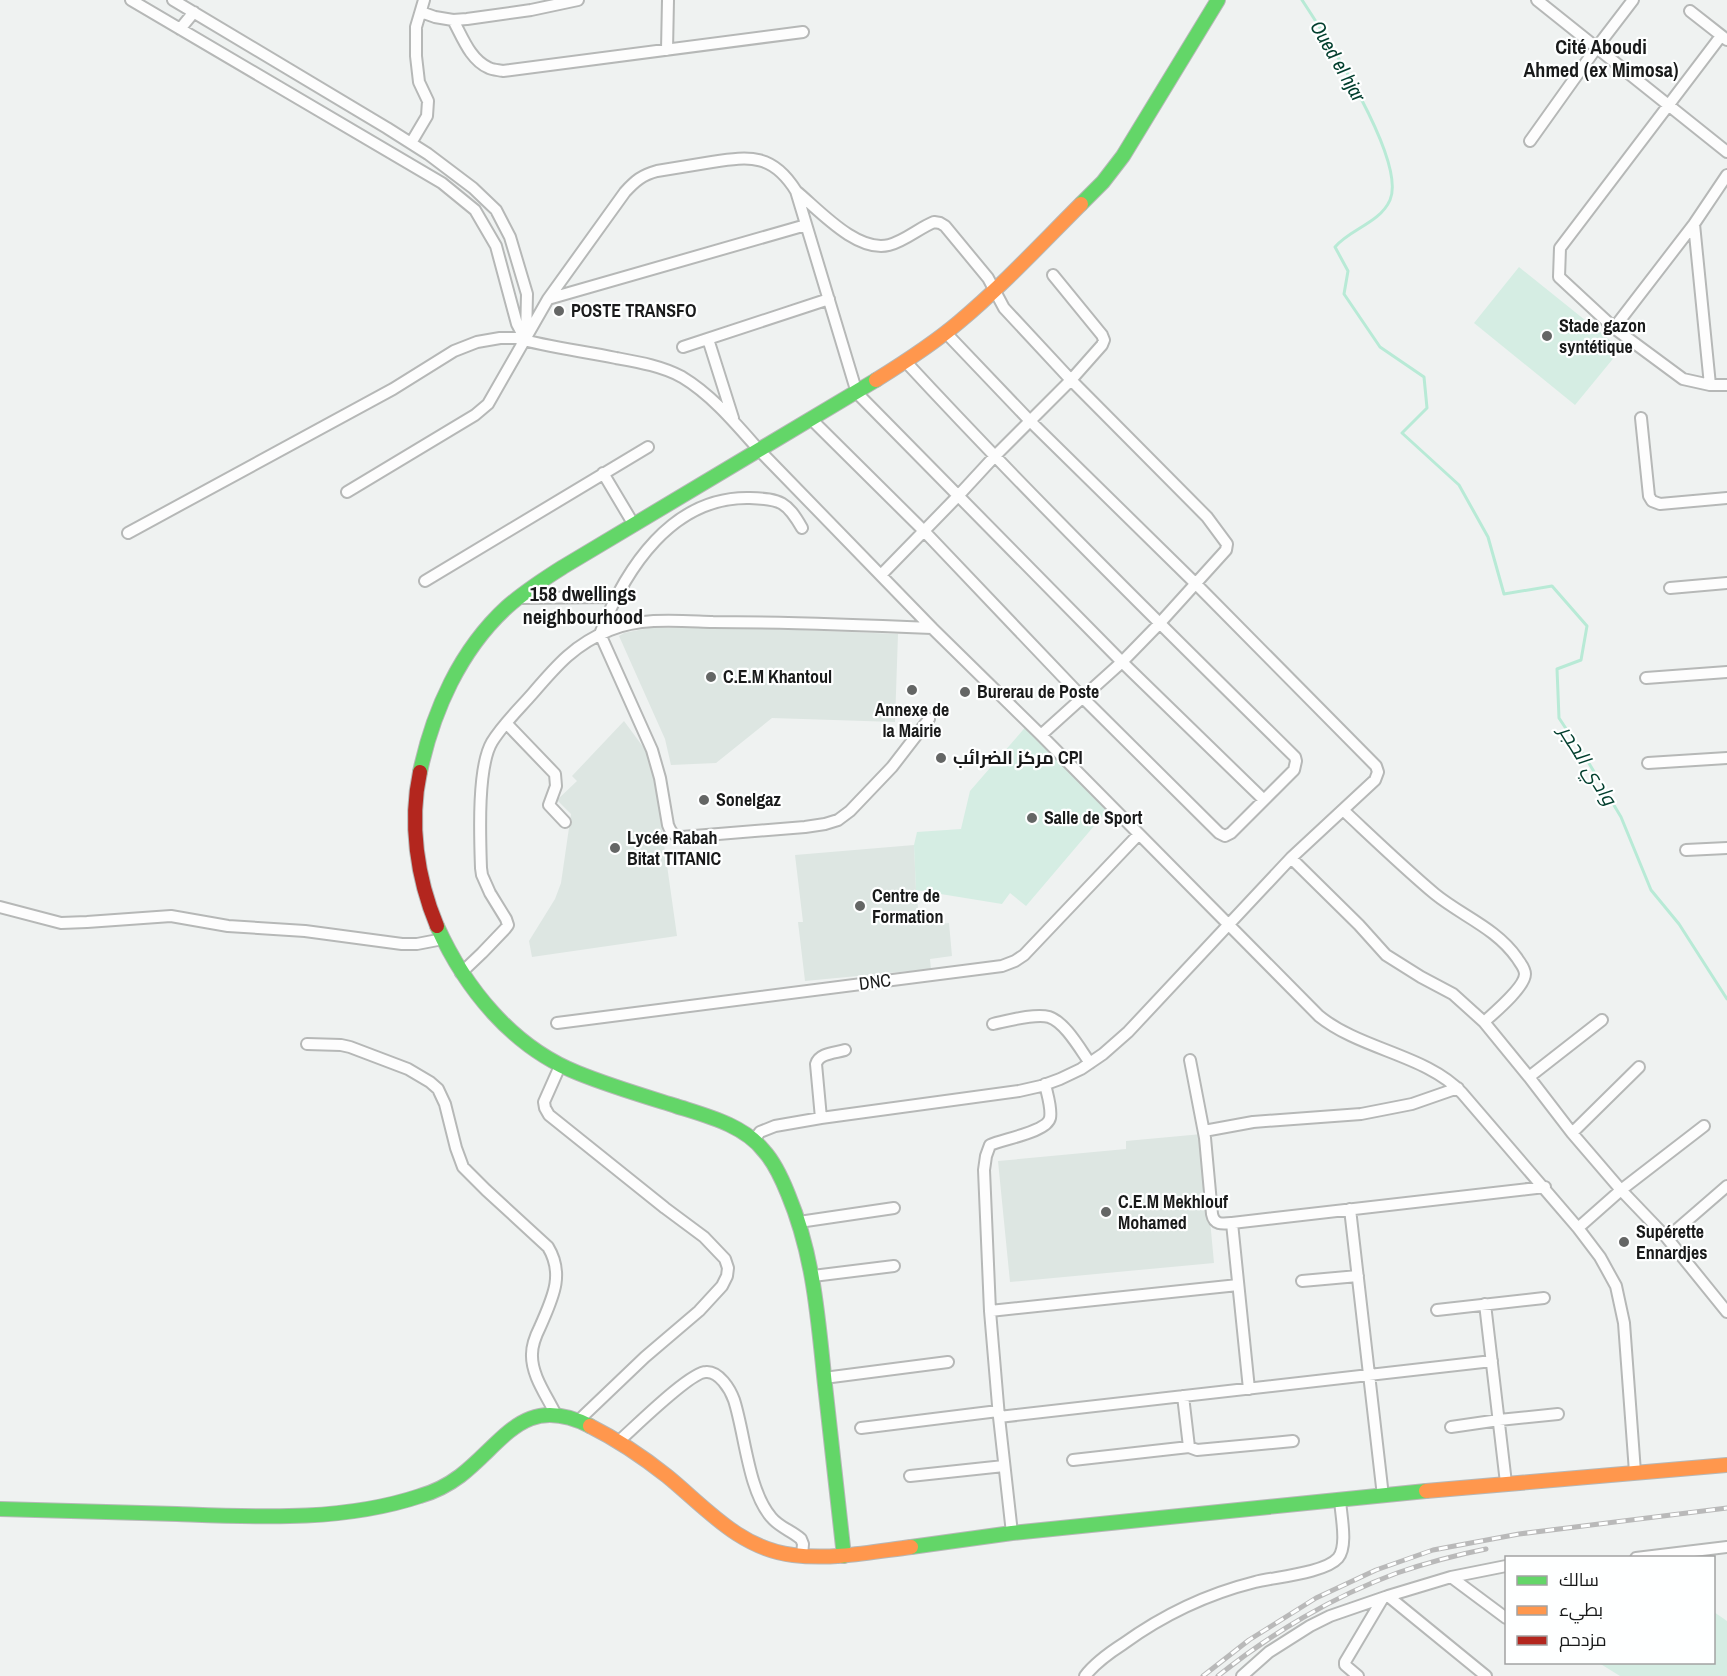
<svg xmlns="http://www.w3.org/2000/svg" width="1727" height="1676" viewBox="0 0 1727 1676" font-family="'Archivo Narrow',Cairo,sans-serif">
<style>
.built{fill:#dde6e2}
.green{fill:#d5ede3}
.lines{fill:none;stroke-linecap:round;stroke-linejoin:round}
.stream{stroke:#b8ead6;stroke-width:3}
.street-casing{stroke:#b6b8b7;stroke-width:14}
.fast-casing{stroke:#b6b8b7;stroke-width:16}
.slow-casing{stroke:#b6b8b7;stroke-width:16}
.jam-casing{stroke:#b6b8b7;stroke-width:16}
.street{stroke:#fdfdfd;stroke-width:10}
.fast{stroke:#63d668;stroke-width:14}
.slow{stroke:#ff974d;stroke-width:14}
.jam{stroke:#b3261e;stroke-width:14}
.rail-casing{stroke:#b9b9b9;stroke-width:5}
.rail{stroke:#feffff;stroke-width:3;stroke-dasharray:9;stroke-linecap:butt}
.poi-dot{fill:#646665;stroke:#feffff;stroke-width:2}
.labels{text-anchor:middle;stroke-width:4.5;stroke-linejoin:round;paint-order:stroke}
.poi-label{font-size:18px;font-weight:bold;fill:#191a1a;stroke:#feffff;text-anchor:start}
.street-label{font-size:18px;fill:#191a1a;stroke:#feffff}
.neighbourhood-label{font-size:20px;font-weight:bold;fill:#191a1a;stroke:#feffff}
.water-label{font-size:20px;font-style:italic;fill:#003e2d;stroke:#feffff}
</style>
<rect width="100%" height="100%" fill="#eff2f1"/>
<!-- built -->
<path class="built" d="M649,628H747L898,634L895,722L772,718L716,763L671,765L665,739L619,636L624,633Z
M624,721L652,759L677,936L532,957L529,941L555,899L561,883L571,814L557,800L577,781L572,776Z
M914,845L916,890L920,925L949,923L952,956L930,959L931,969L805,981L798,922H803L795,855Z
M1202,1134L1214,1263L1010,1282L998,1161L1126,1149V1141Z"/>
<!-- green -->
<path class="green" d="M1519,267L1621,349L1575,405L1474,323Z
M1029,723L1111,806L1026,906L1010,893L1002,904L916,890L914,845L917,832L961,829L970,791Z
M1714,1612L1727,1621V1676H1620L1599,1663L1714,1662Z"/>
<g class="lines">
<!-- stream -->
<path class="stream" d="M1302,0C1325,35 1407,161 1390,200C1380,223 1350,229 1335,247L1348,271L1344,294L1380,347L1424,377L1427,408L1402,433L1459,485L1488,537L1504,594L1552,586L1587,626L1581,660L1557,669L1559,718L1590,765L1621,817L1651,890L1679,924L1727,999"/>
<defs>
<path id="street" d="M131,0L442,183L475,210L496,246L517,324L526,341
M173,0L387,128L428,154L473,188L496,210L510,237L527,294L526,338
M1537,0L1727,152
M1690,11L1727,40
M421,12L435,17L453,20L467,19L531,10L578,0
M453,20C462,36 470,60 489,68C493,70 499,70 503,71L803,32
M180,29L194,12
M1721,36L1560,248L1559,277L1614,328L1683,379L1710,385H1727
M667,50L668,0
M1530,141L1597,47L1633,0
M411,143L427,116L428,101L419,82L416,56V27L424,0
M796,191C819,210 857,253 889,245C905,241 919,228 934,222L940,223L945,226L988,278L1004,308L1071,380L1207,517L1227,544L1226,550L1159,624L1122,662L1041,735
M1694,224L1710,385
M548,299L806,225
M1614,328L1694,224L1727,175
M708,339L733,418
M683,347L829,299
M1641,418L1649,496L1652,501L1660,504L1727,498
M812,420L924,531L1083,698L1219,833L1225,836L1231,833L1294,770L1296,761L1295,757C1163,627 1031,497 905,361
M603,473L634,525
M347,492L475,415L488,404L548,299L625,192C635,181 642,175 657,171C675,168 693,165 712,162C751,156 773,154 796,191L857,393L1122,662L1264,800
M802,528C787,502 781,499 750,498C672,496 625,569 600,634L652,750L660,778L668,825C671,833 674,836 682,837L805,827L825,824L838,820L850,811L892,767L929,719
M128,533L393,389L454,351L477,342L500,338H516C548,347 582,351 616,358C638,362 662,366 682,377C712,395 736,424 759,450L932,628L1041,735L1319,1016C1361,1050 1427,1055 1462,1093L1578,1228L1600,1257L1616,1286L1624,1323L1635,1472
M881,575L958,496L994,457L1071,380L1102,345L1104,340L1102,335L1053,275
M425,581L648,447
M1670,588L1727,583
M519,598L616,597
M1646,678L1727,672
M507,724L555,774L556,786L549,805L565,822
M1648,763L1727,758
M1343,810C1373,838 1403,867 1435,894C1462,916 1496,928 1517,958C1520,963 1525,968 1525,974C1525,987 1494,1013 1484,1022
M1686,850L1727,848
M1291,858L1359,925L1386,955L1421,977L1453,994L1484,1022L1529,1077L1572,1133L1621,1190L1667,1238L1727,1312
M0,907L61,923L87,922L171,916L228,926L305,931L402,944H417L443,939
M461,973L482,953L505,929L508,925L506,919L490,893L482,875L481,868C480,838 477,767 492,742C503,724 520,708 533,693C557,665 575,644 610,630C642,617 680,621 713,622C786,622 859,625 932,628
M557,1023L1002,966L1015,961L1024,955L1139,834
M993,1024C1007,1021 1035,1013 1049,1017C1065,1022 1080,1049 1090,1063
M307,1044L341,1045L350,1047L408,1069L430,1082L438,1089L445,1104L456,1148L463,1167L486,1190L548,1247C565,1275 552,1299 540,1327C536,1335 532,1344 532,1354C531,1375 547,1396 556,1415
M1190,1060L1205,1138L1212,1214C1214,1225 1222,1224 1232,1223L1545,1187
M560,1066L544,1102L545,1108L549,1115L665,1208L704,1237L725,1259L728,1268L727,1276L722,1286L699,1311L645,1357L579,1420
M1529,1077L1602,1020
M821,1118L816,1064C819,1053 835,1053 845,1050
M1204,1131L1253,1122L1361,1114L1412,1104L1458,1088
M1572,1133L1639,1067
M754,1140L760,1132L775,1126L821,1118L1019,1091L1041,1086L1060,1079L1081,1069L1103,1054L1128,1032L1291,858L1375,780L1378,772L1376,766L1196,584L1031,422L946,333
M1350,1209L1383,1496
M799,1222L894,1208
M1232,1223L1249,1389
M1578,1228L1621,1190L1704,1126
M1667,1238L1727,1186
M813,1276L894,1266
M1302,1281L1358,1276
M1485,1304L1506,1483
M1437,1310L1544,1298
M990,1311L1238,1285
M824,1378L948,1362
M1183,1396L1189,1447
M999,1417L990,1311L984,1170L986,1156L990,1145C1003,1139 1047,1132 1050,1118C1052,1108 1047,1094 1045,1084
M1451,1427L1499,1420L1558,1414
M861,1428L998,1411
M619,1441C634,1428 690,1372 706,1372C719,1371 730,1389 734,1400C745,1434 748,1490 771,1517C779,1527 792,1531 801,1539L803,1544L802,1556
M1073,1460L1189,1447L1197,1450L1293,1441
M910,1476L1004,1466
M1012,1533L999,1417L1492,1361
M1636,1558L1727,1547
M1451,1577L1506,1618
M1388,1596L1486,1676
M1085,1676C1095,1663 1109,1653 1123,1644C1163,1615 1207,1594 1255,1582C1275,1577 1325,1573 1338,1558C1348,1546 1341,1516 1340,1500
M1242,1676L1269,1652L1310,1626L1330,1616L1388,1596L1451,1577L1506,1566
M1358,1676L1345,1665V1662L1383,1598"/>
<path id="fast" d="M1081,204L1103,182L1123,156L1218,0
M420,772C433,711 460,650 507,607C524,592 544,579 563,567L876,380
M437,926C465,988 512,1047 578,1073C610,1086 644,1096 676,1106C707,1116 744,1125 764,1151C775,1163 782,1179 788,1194C814,1256 818,1319 825,1385C831,1442 838,1499 844,1556
M0,1509C59,1511 118,1512 177,1514C257,1517 342,1522 420,1496C434,1492 448,1485 460,1476C505,1441 524,1393 590,1426
M911,1547L1012,1533L1426,1491"/>
<path id="slow" d="M876,380C905,362 933,344 959,322C1002,286 1041,244 1081,204
M590,1426C618,1440 643,1457 667,1476C705,1507 740,1549 793,1555C832,1560 872,1552 911,1547
M1426,1491L1727,1465"/>
<path id="jam" d="M420,772C409,823 417,878 437,926"/>
</defs>
<!-- street casing -->
<use href="#street" class="street-casing"/>
<!-- fast casing -->
<use href="#fast" class="fast-casing"/>
<!-- slow casing -->
<use href="#slow" class="slow-casing"/>
<!-- jam casing -->
<use href="#jam" class="jam-casing"/>
<!-- street -->
<use href="#street" class="street"/>
<!-- fast -->
<use href="#fast" class="fast"/>
<!-- slow -->
<use href="#slow" class="slow"/>
<!-- jam -->
<use href="#jam" class="jam"/>
<defs>
<path id="rail" d="M1203,1676L1249,1640L1316,1598L1376,1570L1433,1550L1519,1534L1727,1508
M1218,1676C1270,1634 1334,1596 1397,1573C1426,1563 1456,1555 1486,1549"/>
</defs>
<!-- rail casing -->
<use href="#rail" class="rail-casing"/>
<!-- rail -->
<use href="#rail" class="rail"/>
</g>
<!-- markers -->
<g class="poi-dot">
<circle cx="559" cy="311" r="6"/>
<circle cx="1547" cy="336" r="6"/>
<circle cx="711" cy="677" r="6"/>
<circle cx="912" cy="690" r="6"/>
<circle cx="965" cy="692" r="6"/>
<circle cx="941" cy="758" r="6"/>
<circle cx="704" cy="800" r="6"/>
<circle cx="1032" cy="818" r="6"/>
<circle cx="615" cy="848" r="6"/>
<circle cx="860" cy="906" r="6"/>
<circle cx="1106" cy="1212" r="6"/>
<circle cx="1624" cy="1242" r="6"/>
</g>
<g class="labels">
<!-- poi labels -->
<g class="poi-label">
<text x="571" y="317">POSTE TRANSFO</text>
<text x="1559" y="332">Stade gazon<tspan x="1559" dy="21">syntétique</tspan></text>
<text x="723" y="683">C.E.M Khantoul</text>
<text x="977" y="698">Burerau de Poste</text>
<text x="912" y="716" text-anchor="middle">Annexe de<tspan x="912" dy="21">la Mairie</tspan></text>
<text x="953" y="764">مركز الضرائب CPI</text>
<text x="716" y="806">Sonelgaz</text>
<text x="1044" y="824">Salle de Sport</text>
<text x="627" y="844">Lycée Rabah<tspan x="627" dy="21">Bitat TITANIC</tspan></text>
<text x="872" y="902">Centre de<tspan x="872" dy="21">Formation</tspan></text>
<text x="1118" y="1208">C.E.M Mekhlouf<tspan x="1118" dy="21">Mohamed</tspan></text>
<text x="1636" y="1238">Supérette<tspan x="1636" dy="21">Ennardjes</tspan></text>
</g>
<!-- street labels -->
<g class="street-label">
<text transform="translate(875 982) rotate(-7)" y="6">DNC</text>
</g>
<!-- neighbourhood labels -->
<g class="neighbourhood-label">
<text x="1601" y="54">Cité Aboudi<tspan x="1601" dy="23">Ahmed (ex Mimosa)</tspan></text>
<text x="583" y="601">158 dwellings<tspan x="583" dy="23">neighbourhood</tspan></text>
</g>
<!-- water labels -->
<g class="water-label">
<text transform="translate(1338 61) rotate(60)" y="7">Oued el hjar</text>
<text transform="translate(1588 765) rotate(58)" y="7">وادي الحجر</text>
</g>
</g>
<!-- legend -->
<rect x="1505" y="1556" width="210" height="108" fill="#feffff" stroke="#a2a3a3" stroke-width="1.5"/>
<rect x="1517" y="1576" width="30" height="9" fill="#63d668" stroke="#a2a3a3" stroke-width="1.5"/>
<text x="1559" y="1586" font-size="18" fill="#191a1a">سالك</text>
<rect x="1517" y="1606" width="30" height="9" fill="#ff974d" stroke="#a2a3a3" stroke-width="1.5"/>
<text x="1559" y="1616" font-size="18" fill="#191a1a">بطيء</text>
<rect x="1517" y="1636" width="30" height="9" fill="#b3261e" stroke="#a2a3a3" stroke-width="1.5"/>
<text x="1559" y="1646" font-size="18" fill="#191a1a">مزدحم</text>
</svg>
